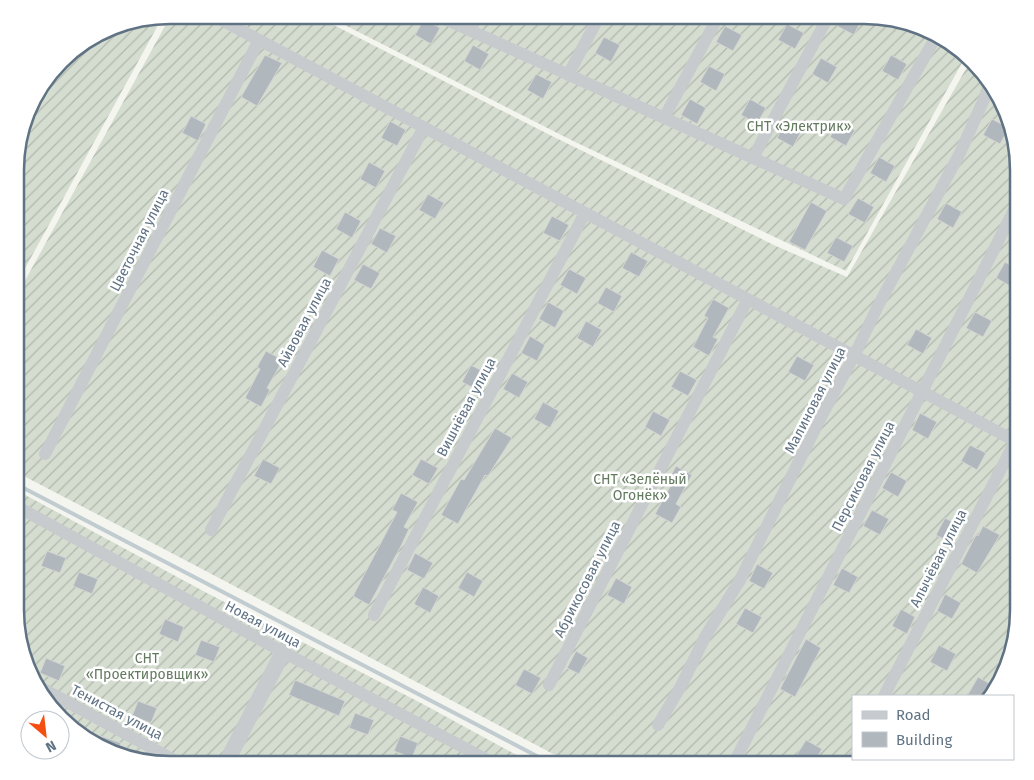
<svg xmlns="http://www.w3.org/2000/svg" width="1034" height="780" viewBox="0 0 1034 780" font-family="'Fira Sans',sans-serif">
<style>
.garden{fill:url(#garden-furrows)}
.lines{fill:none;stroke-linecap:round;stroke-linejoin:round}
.stream{stroke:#c1ccd1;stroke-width:4}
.building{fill:#b1b8bd;stroke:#d6d6d3}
.minor{stroke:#c8cbce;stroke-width:12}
.tertiary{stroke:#c8cbce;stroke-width:16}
.labels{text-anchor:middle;stroke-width:5;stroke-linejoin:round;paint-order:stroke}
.park-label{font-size:14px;fill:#647b60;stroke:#fff}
.street-label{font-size:14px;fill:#607384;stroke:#fff}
.rim{fill:none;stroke:#607384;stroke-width:2.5}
</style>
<defs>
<pattern id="garden-furrows" width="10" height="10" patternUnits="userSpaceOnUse" patternTransform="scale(1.25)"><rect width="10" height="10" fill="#d5ddd0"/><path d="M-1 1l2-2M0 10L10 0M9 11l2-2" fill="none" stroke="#b0b8ae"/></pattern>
</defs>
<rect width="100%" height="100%" fill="#f5f5f0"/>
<!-- garden -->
<path class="garden" d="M171,15H314L552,136L776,246L847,277L971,60L1003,102L1019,170V620L1007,669L990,696H853V759H891L864,765H574L162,548L16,472V297Z
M325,15H874L923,27L967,54L846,271L571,140Z
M163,16L16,285V150L36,93L68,53L120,23Z
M16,490L207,593L421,703L535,765H160L111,753L68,727L31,679L15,620Z"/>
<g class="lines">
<!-- stream -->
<path class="stream" d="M16,484L554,765"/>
</g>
<!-- building -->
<path class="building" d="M843,15H856L862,19L854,35L837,26Z
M424,19L440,28L431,44L415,35Z
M787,24L804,33L795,49L778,40Z
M725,26L742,35L733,51L716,42Z
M604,37L620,45L611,62L595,53Z
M473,45L489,54L480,70L464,61Z
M265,55L282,63L257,106L241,97Z
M891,55L907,64L898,80L882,71Z
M821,58L837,67L828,83L812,74Z
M709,66L725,74L716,91L700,82Z
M536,74L552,82L543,99L527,90Z
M690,99L706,108L697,124L681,115Z
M750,99L766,108L757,124L741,115Z
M191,116L206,124L198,141L182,133Z
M992,119L1009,128L1000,144L983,135Z
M390,121L406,130L397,146L381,138Z
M786,121L802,130L793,147L777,138Z
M839,121L855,130L846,146L830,137Z
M879,157L895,166L886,182L870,173Z
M369,162L385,171L376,188L360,179Z
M428,194L444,203L435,219L419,210Z
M858,198L874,207L865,223L848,214Z
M811,202L827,211L805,250L789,242Z
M946,203L962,212L953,228L937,219Z
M345,212L361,221L352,238L336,229Z
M552,216L569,225L560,241L543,233Z
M380,228L396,236L387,253L371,244Z
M836,237L853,246L844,262L827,253Z
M322,250L339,259L330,276L313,267Z
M631,252L648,261L639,277L622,268Z
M1005,262L1019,270V276L1012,287L996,278Z
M363,264L380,273L371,289L354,280Z
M569,269L586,278L577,294L560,285Z
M606,287L622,296L614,312L597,303Z
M713,299L729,308L713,337L718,339L709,356L693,347L708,318L704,316Z
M548,302L564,311L555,328L539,319Z
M975,312L992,321L983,337L966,328Z
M586,321L602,330L593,347L577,338Z
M916,329L932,338L923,354L907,345Z
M530,336L545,345L537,361L521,353Z
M266,351L283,360L267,388L270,390L261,407L245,398L260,369L257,367Z
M797,356L814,365L805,381L788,372Z
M471,365L488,374L479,391L462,382Z
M1019,369V397L1007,390Z
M680,371L697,380L688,396L671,387Z
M512,373L528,382L519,398L503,389Z
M543,402L559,411L550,428L534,419Z
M653,411L670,420L661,436L645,427Z
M920,413L937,422L928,439L912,430Z
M495,428L512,438L488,476L485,475L458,524L441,515L461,479L464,480Z
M970,445L986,453L977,470L961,461Z
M263,459L280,468L271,484L254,476Z
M421,459L438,468L429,484L412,475Z
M676,466L692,475L676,504L681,507L672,523L655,514L671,485L667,483Z
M891,472L907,481L898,497L882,488Z
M401,493L418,502L404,527L409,529L401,546L369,605L353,596L397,512L392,510Z
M872,510L889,519L880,535L863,526Z
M945,518L962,527L953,544L936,535Z
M983,526L1000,535L977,573L961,564L976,535L978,536Z
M47,551L66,558L60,573L41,566Z
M415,553L433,563L424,579L407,570Z
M757,564L773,573L764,589L749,581Z
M842,568L858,577L849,593L833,585Z
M79,572L98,579L92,594L73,586Z
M467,572L483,581L474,597L458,588Z
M616,578L632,587L624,604L607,595Z
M423,587L439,596L430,613L414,604Z
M945,594L961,603L952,619L937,611Z
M745,608L762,617L753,633L736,624Z
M901,609L915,617L907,634L892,626Z
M165,619L184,627L178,642L159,634Z
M806,639L821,648L795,697L780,689Z
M201,640L220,647L214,662L195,655Z
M939,645L956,654L947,671L930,662Z
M576,651L588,658L579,674L567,668Z
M46,658L65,666L59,681L40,673Z
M524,669L541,678L532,694L515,685Z
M978,677L994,686L989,696H967Z
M295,680L345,701L339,716L289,695Z
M138,701L157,708L151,723L132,716Z
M355,713L374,720L368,735L349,728Z
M83,730L121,743L120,745L147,756L145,761L111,753L81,735Z
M400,736L418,743L412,758L394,751Z
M806,740L822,749L813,765L796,756Z"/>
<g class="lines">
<!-- minor -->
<path class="minor" d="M212,15L1019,443
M436,15L844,199L937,35
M470,30L478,15
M568,75L600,15
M664,118L719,15
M753,158L829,15
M45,454L259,40
M16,506L283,652L497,765
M211,530L424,127
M374,615L585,213
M36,685L183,765
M549,685L748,299
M884,696L1019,434
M658,725L681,686L705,637L740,580L821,417L854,356L878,306L960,153L985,97L989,83
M733,765L1019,200
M849,765L853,757"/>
<!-- tertiary -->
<path class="tertiary" d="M225,765L283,652"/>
</g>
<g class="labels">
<!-- park labels -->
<g class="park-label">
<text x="799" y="131">СНТ «Электрик»</text>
<text x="640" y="484">СНТ «Зелёный<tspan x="640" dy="16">Огонёк»</tspan></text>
<text x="147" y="663">СНТ<tspan x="147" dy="16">«Проектировщик»</tspan></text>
</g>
<!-- street labels -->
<g class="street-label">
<text transform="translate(139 240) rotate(-63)" y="5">Цветочная улица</text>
<text transform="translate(304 322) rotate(-62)" y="5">Айвовая улица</text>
<text transform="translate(815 400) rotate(-63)" y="5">Малиновая улица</text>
<text transform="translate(466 407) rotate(-62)" y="5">Вишнёвая улица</text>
<text transform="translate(863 476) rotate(-63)" y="5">Персиковая улица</text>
<text transform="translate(938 558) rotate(-63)" y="5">Алычёвая улица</text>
<text transform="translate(587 579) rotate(-63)" y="5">Абрикосовая улица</text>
<text transform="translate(263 624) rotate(28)" y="5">Новая улица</text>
<text transform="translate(117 712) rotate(28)" y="5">Тенистая улица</text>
</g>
</g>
<!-- crop -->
<path d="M0 0H1034V780H0ZM170 24H864A146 146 0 0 1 1010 170V610A146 146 0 0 1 864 756H170A146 146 0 0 1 24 610V170A146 146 0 0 1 170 24Z" fill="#fff" fill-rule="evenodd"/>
<path class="rim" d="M170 24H864A146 146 0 0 1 1010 170V610A146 146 0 0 1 864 756H170A146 146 0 0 1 24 610V170A146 146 0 0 1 170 24Z"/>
<!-- legend -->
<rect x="852" y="695" width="162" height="65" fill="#ffffff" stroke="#bfc7ce"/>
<rect x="862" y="711" width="25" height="8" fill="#c8cbce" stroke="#bfc7ce"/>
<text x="896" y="720" font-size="15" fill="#607384">Road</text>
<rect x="862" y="732" width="25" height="15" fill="#b1b8bd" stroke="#bfc7ce"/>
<text x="896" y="745" font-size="15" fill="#607384">Building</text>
<!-- north arrow -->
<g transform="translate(45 735) rotate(152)"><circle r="24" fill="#ffffff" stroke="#bfc7ce"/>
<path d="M0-4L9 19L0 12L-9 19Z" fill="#f44e11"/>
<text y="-8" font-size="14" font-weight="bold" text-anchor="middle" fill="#607384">N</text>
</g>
</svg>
